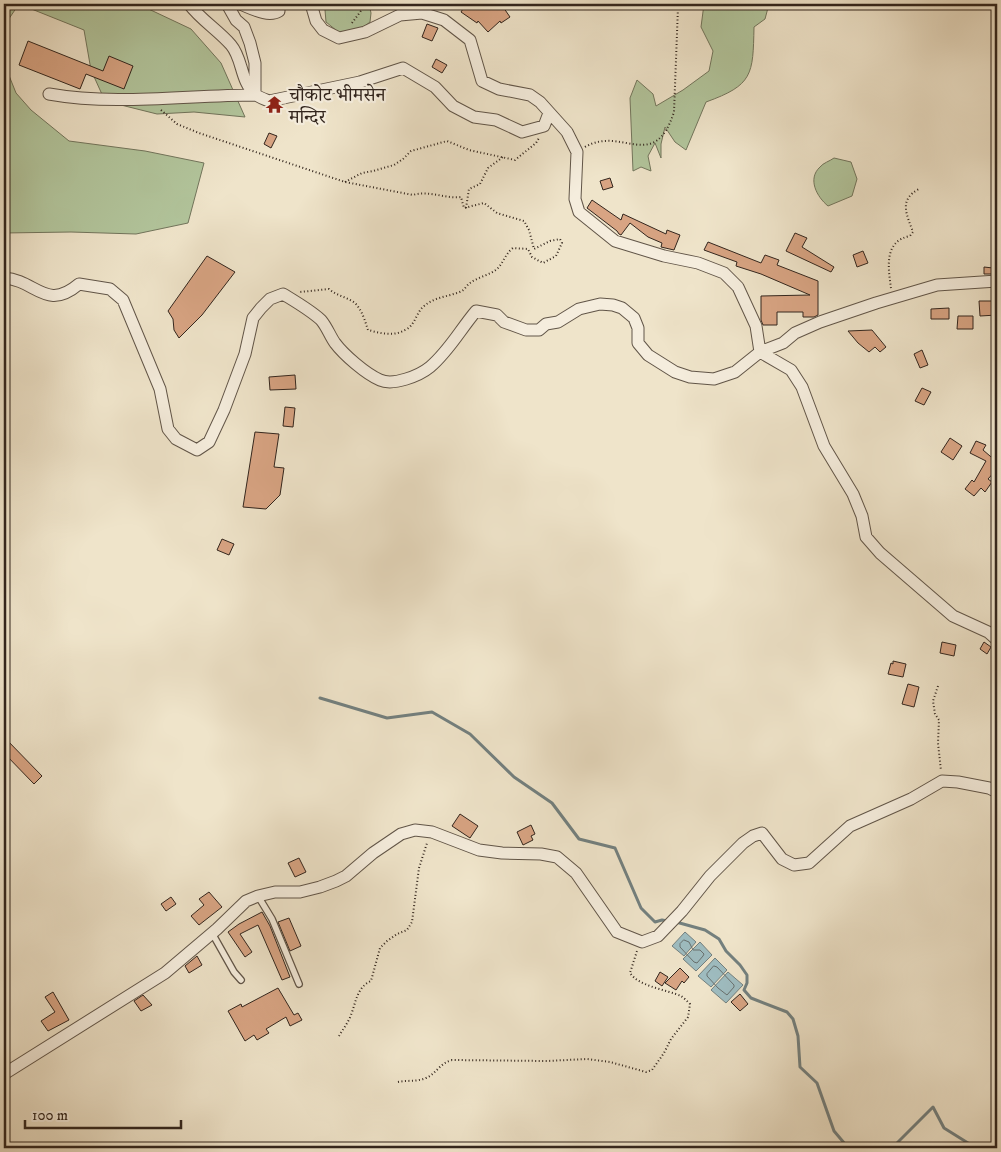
<svg xmlns="http://www.w3.org/2000/svg" width="1001" height="1152" viewBox="0 0 1001 1152" font-family="'IM FELL DW Pica','Noto Serif Devanagari',serif">
<style>
.green{fill:#b2c59c;stroke:#72755c}
.water{fill:#9ebcc0;stroke:#73807f}
.lines{fill:none;stroke-linecap:round;stroke-linejoin:round}
.shore{stroke:#68706e;stroke-width:1}
.stream{stroke:#73807f;stroke-width:3}
.building{fill:#d8a483;stroke:#32251d}
.service-casing{stroke:#615548;stroke-width:8}
.minor-casing{stroke:#615548;stroke-width:13}
.path{stroke:#32251d;stroke-width:2;stroke-dasharray:1 2.5;stroke-linecap:butt}
.service{stroke:#f5eddd;stroke-width:5.5}
.minor{stroke:#f5eddd;stroke-width:11}
.labels{text-anchor:middle;stroke-width:4.5;stroke-linejoin:round;paint-order:stroke}
.poi-label{font-size:19px;fill:#32251d;stroke:#f5eddd;text-anchor:start}
</style>
<rect width="100%" height="100%" fill="#efe4ca"/>
<filter id="stains"><feTurbulence type="fractalNoise" baseFrequency=".004" numOctaves="4"/><feColorMatrix values="0 0 0 0 .2 0 0 0 0 .09 0 0 0 0 .02 0 0 0 .5 -.17"/></filter>
<radialGradient id="worn" r=".72"><stop offset=".6" stop-color="#630" stop-opacity="0"/><stop offset="1" stop-color="#630" stop-opacity=".3"/></radialGradient>
<!-- green -->
<path class="green" d="M4,4H138L191,29L221,63L245,117L194,112L157,114L105,101L91,70L84,30L19,4L4,26Z
M328,4H369L371,13L370,22L354,34L342,35L326,22L325,10Z
M704,4L723,7L726,4H769L765,19L754,27C753,75 753,85 706,102L686,150L675,142L665,127L661,144V158L655,143L648,156L651,171L641,167L633,171L630,98L637,80L653,94L656,106L683,90L709,71L713,51L701,27Z
M4,63L16,93L31,110L69,141L145,151L204,163L188,223L136,234L71,232L4,233Z
M834,158L851,162L857,179L852,196L828,206C817,197 807,179 820,167C823,163 830,161 834,158Z"/>
<!-- water -->
<path class="water" d="M685,932L696,942L684,956L672,946Z
M700,942L712,955L696,971L683,959Z
M715,958L727,970L711,987L698,976Z
M728,972L743,985L726,1003L711,990Z"/>
<g class="lines">
<!-- shore -->
<path class="shore" d="M684,940L689,942L693,950H700L704,954L703,956L697,963L694,962L680,947V944Z
M714,966L717,967L734,985V987L727,995L718,988L707,976V974Z"/>
<!-- stream -->
<path class="stream" d="M320,698L387,718L432,712L470,734L514,777L552,803L579,839L615,848L641,908L655,922L662,920L667,921
M676,922L705,930L719,939L726,951L740,965L747,975V983L744,990L751,998L787,1012L793,1019L798,1036L800,1067L817,1083L834,1131L845,1144L893,1147L933,1107L944,1128L976,1148"/>
</g>
<!-- building -->
<path class="building" d="M466,4H501L510,17L501,23L500,21L488,32L478,21L477,23L461,12Z
M427,24L438,28L432,41L422,37Z
M28,41L103,71L109,56L133,66L124,89L86,74L80,89L19,65Z
M436,59L447,65L442,73L432,67Z
M269,133L277,136L271,148L264,144Z
M610,178L613,187L603,190L600,181Z
M592,200L621,220L623,214L666,234L667,230L680,235L674,250L661,247L662,243L648,237L630,223L621,235L619,234L617,231L587,208Z
M795,233L807,238L802,247L834,267L831,272L786,251Z
M708,242L761,263L765,255L779,260L777,265L818,281V315L814,317H803V312H777V325H763L761,320V296L810,295L761,274L736,266L737,262L704,250Z
M863,251L868,263L857,267L853,255Z
M207,256L235,272L202,315L179,338L174,330L173,319L168,311Z
M984,267L993,268V274H984Z
M979,301H997V315L980,316Z
M949,308V319H931V309Z
M958,316H973V329H957Z
M872,330L886,347L880,352L875,347L869,352L858,343L848,331Z
M922,350L928,365L920,368L914,354Z
M295,375L296,389L270,390L269,377Z
M922,388L931,392L924,405L915,401Z
M285,407L295,408L293,427L283,426Z
M255,432L279,434L274,467L284,468L280,495L266,509L243,507Z
M950,438L962,446L953,460L941,452Z
M976,441L986,445L983,450L997,462V469L988,479L992,482L985,492L981,488L974,496L965,489L972,480L974,482L986,461L970,453Z
M222,539L234,544L229,555L217,550Z
M942,642L956,645L954,656L940,653Z
M984,642L991,647L987,654L980,649Z
M893,661L906,664L903,677L888,674L891,663L893,664Z
M908,684L919,687L914,707L902,704Z
M4,737L42,776L34,784L4,753Z
M460,814L478,826L470,838L452,826Z
M531,825L535,834L531,836L533,840L523,845L517,832Z
M299,858L306,872L295,877L288,863Z
M209,892L222,907L199,925L191,916L204,905L199,899Z
M171,897L176,904L166,911L161,904Z
M262,912L270,926L290,977L282,980L258,925L240,934L252,952L245,957L228,932L239,924Z
M289,918L301,946L290,951L278,922Z
M197,956L202,965L189,973L185,966Z
M680,968L689,977L684,983L682,981L676,990L665,983Z
M660,972L668,977L662,986L655,981Z
M278,988L294,1015L298,1013L302,1020L290,1026L286,1017L266,1029L269,1033L257,1040L254,1035L245,1041L228,1011L241,1004L242,1007Z
M53,992L69,1020L48,1031L41,1021L55,1012L45,997Z
M740,994L748,1004L740,1011L731,1002Z
M143,995L152,1005L141,1011L134,1001Z"/>
<g class="lines">
<defs>
<path id="service" d="M258,896L272,919L299,984
M212,933L234,972L241,980"/>
<path id="minor" d="M189,4C201,20 218,30 231,45C243,59 240,81 255,94C258,97 264,99 269,101L360,82L403,68L435,87L453,106L474,117L496,120L522,132L544,126L549,113
M240,4C251,8 268,18 279,11V4
M311,4L316,21L323,30L339,38L365,32L400,15L422,13L444,20L470,40L482,81L499,89L530,95L540,102L567,132L577,152L575,199L579,212L615,241L664,256L698,263L724,273L738,287L756,326L760,352
M49,94C116,106 187,95 255,95V63L250,43L244,27L236,20L227,4
M4,278C36,280 46,312 79,284L110,289L123,300L160,389L168,429L176,439L197,450L209,442L224,410L245,354L253,318L261,308L270,299L283,294C296,302 310,310 321,320C327,327 330,336 335,343C344,355 366,374 380,380C393,386 419,376 430,367C449,351 460,330 476,311L497,315L504,322L526,330H539L546,324L558,322L579,309L600,304L613,305L622,308L634,318L638,328V343L648,355L675,372L690,377L714,379L735,372L760,352L783,343L795,333L820,322L876,303L937,285L997,281
M760,352L791,370L802,387L824,446L853,494L862,516L866,537L880,553L953,616L988,632L997,640
M4,1074L165,973L217,929L246,901L258,896L275,892H300L320,887L336,881L346,876L373,853L401,834L415,830L432,832L479,850L502,853L541,854L557,857L576,873L617,932L642,942L658,936L682,911L710,876L743,843L753,836L762,833L782,859L794,865L809,863L850,826L911,799L942,781L958,782L989,788L997,792"/>
</defs>
<!-- service casing -->
<use href="#service" class="service-casing"/>
<!-- minor casing -->
<use href="#minor" class="minor-casing"/>
<!-- path -->
<path class="path" d="M352,23L366,4
M161,110L177,124L199,133L345,182L413,195C429,190 445,199 461,197L464,208L484,203L497,213L524,221L529,230L534,249L550,241L560,239L562,243L556,256L543,263L532,257L528,249L513,248C505,254 504,262 497,269C490,275 478,277 470,283C467,285 465,289 462,291C449,297 435,296 423,307C416,313 415,326 405,330C393,337 380,333 368,330C365,321 362,310 355,303C347,297 337,296 329,289L300,292
M585,147C622,125 654,174 674,112L678,7L679,4
M345,182L362,173L373,171L394,165L403,159L411,151L447,141L469,150L515,160L536,143L539,138
M466,208L469,189L480,184L488,168L503,157
M891,288C888,267 884,241 910,236L913,232C907,215 898,200 919,189
M938,686L933,701L935,714L939,720L938,743L941,771
M339,1036C343,1029 348,1023 351,1015C356,1002 357,987 371,981L380,948L387,941L397,934L407,930L412,922L419,868L427,843
M398,1082C407,1080 417,1082 426,1078C436,1074 440,1063 452,1060L547,1061L587,1059L610,1062L646,1072L652,1070L664,1053L671,1039L688,1017L690,1004C687,1001 684,998 681,996C667,990 638,986 630,973L637,951"/>
<!-- service -->
<use href="#service" class="service"/>
<!-- minor -->
<use href="#minor" class="minor"/>
</g>
<!-- icons -->
<defs>
<symbol id="temple-bare" viewBox="-9 -9 18 18"><path d="M0-6L5-2H3V0L6.5 2.5H4V6H1.5V3h-3V6H-4V2.5H-6.5L-3 0V-2H-5Z" fill="#8f2418" stroke="#f5eddd" stroke-width="2.5" paint-order="stroke"/></symbol>
</defs>
<g fill-rule="evenodd">
<use href="#temple-bare" x="262" y="92" width="25" height="25"/>
</g>
<g class="labels">
<!-- poi labels -->
<g class="poi-label">
<text x="289" y="101">चौकोट भीमसेन<tspan x="289" dy="22">मन्दिर</tspan></text>
</g>
</g>
<!-- margin -->
<rect width="1001" height="1152" fill="none" stroke="#efe4ca" stroke-width="20"/>
<rect x="5" y="5" width="991" height="1142" fill="none" stroke="#32251d" stroke-width="2.5"/>
<rect x="10" y="10" width="981" height="1132" fill="none" stroke="#32251d"/>
<!-- scale -->
<path d="M25 1120v8h156v-8" fill="none" stroke="#32251d" stroke-width="2.5"/>
<text x="32" y="1120" font-size="15" fill="#32251d" stroke="#f5eddd" stroke-width="4" paint-order="stroke">100 m</text>
<rect width="100%" height="100%" filter="url(#stains)"/>
<rect width="100%" height="100%" fill="url(#worn)"/>
</svg>
